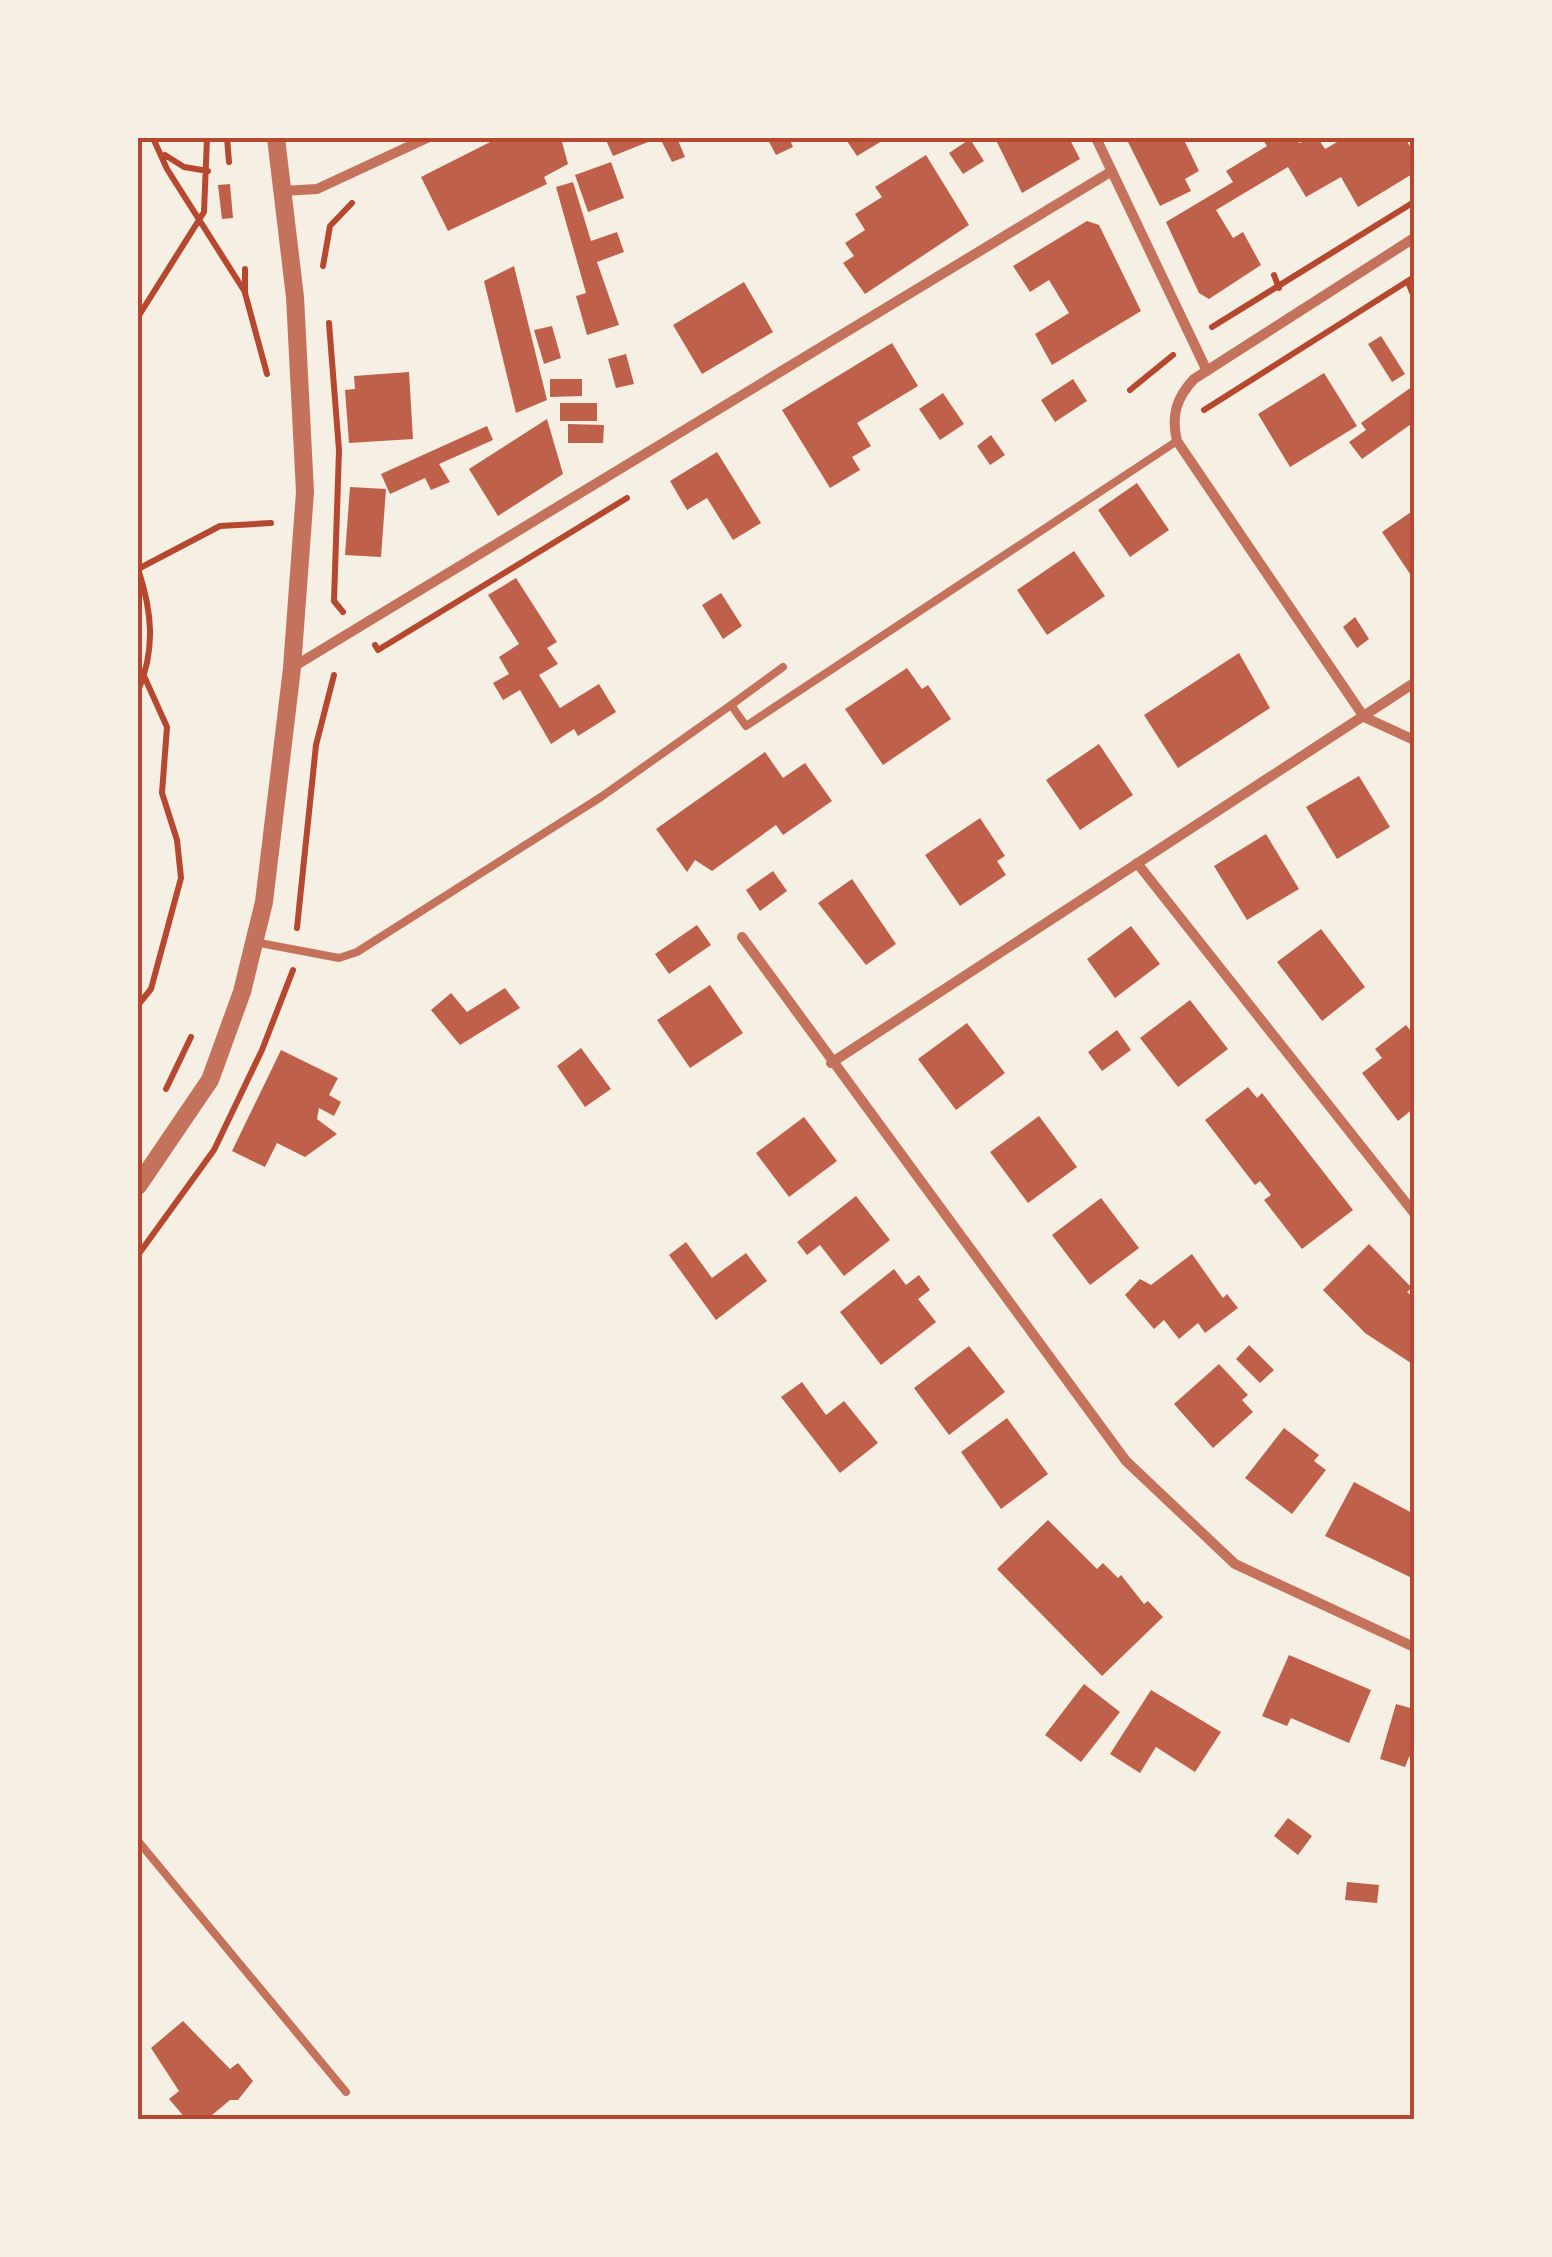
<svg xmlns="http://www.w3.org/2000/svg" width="1552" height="2257" viewBox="0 0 1552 2257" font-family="'Space Grotesk',sans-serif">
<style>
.building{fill:#bf614a}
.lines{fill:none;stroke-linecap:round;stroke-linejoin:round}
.path{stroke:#b5482f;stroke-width:6}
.service{stroke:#c5725c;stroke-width:8}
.minor{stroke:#c5725c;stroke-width:10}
.tertiary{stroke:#c5725c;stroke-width:18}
.neatline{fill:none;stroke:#b5482f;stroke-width:4}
</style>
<rect width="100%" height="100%" fill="#f6efe4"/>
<!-- building -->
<path class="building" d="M498,138H561L568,164L544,177L547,184L448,231L421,177Z
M605,138H658L613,156Z
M660,138H677L685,157L672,162Z
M767,138H789L793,147L776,155Z
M845,138H887L857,156Z
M995,138H1069L1080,159L1022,193Z
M1126,138H1194L1185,142L1199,171L1185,179L1191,191L1160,206Z
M1267,138H1296L1299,143L1318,138L1325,149L1344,138H1405L1414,153V173L1358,207L1341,177L1306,197L1288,167L1216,210L1233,238L1243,232L1261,265L1209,299L1199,293L1166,222L1233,182L1226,171L1267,146L1263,140Z
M970,139L984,161L963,174L949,153Z
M926,155L969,225L865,294L843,263L854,256L845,243L865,230L855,214L882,197L875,187Z
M611,162L624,198L588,212L575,175Z
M573,182L591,241L617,232L624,252L597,262L619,325L587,335L576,296L586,293L556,187Z
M230,184L233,218L222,219L218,185Z
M1087,221L1099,225L1141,311L1052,365L1035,334L1069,313L1049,280L1030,292L1013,266Z
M514,266L547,400L516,413L484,281Z
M744,282L773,332L702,374L673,325Z
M552,326L561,358L544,364L534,330Z
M1381,336L1405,374L1392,382L1368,344Z
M892,343L918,386L857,423L871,446L852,457L860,470L830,488L782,410Z
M626,354L634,384L616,388L608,359Z
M409,372L413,439L349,443L345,390L355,389L354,376Z
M1324,373L1357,426L1290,467L1258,414Z
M550,379H582V396L550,397Z
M1073,379L1087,401L1055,422L1041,400Z
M1413,386L1414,422L1362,459L1349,442L1366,430L1361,423Z
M943,393L964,424L940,440L919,409Z
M560,403H597V421H560Z
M547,419L563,474L498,516L469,469Z
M568,424L604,425L603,443H568Z
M487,426L493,440L439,464L450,482L431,490L425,478L390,494L381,474Z
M991,435L1005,455L990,465L977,446Z
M717,452L761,523L733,540L707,498L687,510L670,481Z
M1137,483L1169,530L1130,557L1098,510Z
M350,487L386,489L381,557L345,555Z
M1414,510V580L1382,532Z
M1074,551L1105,596L1047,635L1017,590Z
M516,578L557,642L547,648L558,664L539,675L560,708L599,684L616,712L578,736L574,729L551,744L520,690L503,700L493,683L509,674L499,657L519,644L488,595Z
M721,593L742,626L723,639L702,605Z
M1355,617L1369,639L1357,648L1343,627Z
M1239,653L1270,708L1178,768L1144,715Z
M907,668L922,689L928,685L951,719L883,765L845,709Z
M1099,744L1133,795L1080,830L1046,780Z
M765,752L783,778L805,763L832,801L783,835L776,825L712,871L695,860L687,872L656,829Z
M1359,776L1390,827L1337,859L1306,807Z
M980,818L1005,856L997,861L1006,875L960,906L925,855Z
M1266,834L1299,889L1247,920L1214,866Z
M773,871L787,891L760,911L746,890Z
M852,879L896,944L866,965L818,903Z
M697,925L711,945L669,974L655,954Z
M1131,926L1160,964L1115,998L1087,959Z
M1321,929L1365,987L1322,1021L1277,962Z
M710,985L743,1033L690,1068L657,1020Z
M505,988L520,1008L460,1045L431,1010L451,993L467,1012Z
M1190,1000L1228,1049L1178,1087L1140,1038Z
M967,1023L1005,1073L956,1110L918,1059Z
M1406,1025L1414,1035V1108L1398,1121L1362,1073L1382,1058L1375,1049Z
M1117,1030L1131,1050L1102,1071L1088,1052Z
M581,1048L611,1089L585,1107L557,1066Z
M281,1050L338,1078L329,1095L341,1102L334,1116L319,1108L317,1119L337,1134L305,1157L277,1143L265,1167L232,1151Z
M1248,1087L1257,1098L1262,1093L1353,1210L1302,1249L1264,1200L1271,1195L1260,1181L1255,1185L1205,1120Z
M1039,1116L1077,1167L1028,1203L990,1152Z
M804,1117L837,1161L789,1197L756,1153Z
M856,1196L890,1240L844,1276L820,1245L807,1255L797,1242Z
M1101,1198L1139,1248L1090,1285L1052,1235Z
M686,1242L712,1278L746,1253L767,1281L716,1320L669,1255Z
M1369,1244L1412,1288L1407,1292L1414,1298V1365L1365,1333L1323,1290Z
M1192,1254L1223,1298L1227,1294L1238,1308L1205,1333L1198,1323L1179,1339L1164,1320L1154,1329L1125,1295L1140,1279L1151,1285Z
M894,1269L906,1285L919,1275L930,1290L918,1299L936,1322L881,1365L840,1312Z
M1249,1345L1274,1370L1260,1383L1236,1359Z
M969,1346L1005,1392L949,1435L914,1388Z
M1219,1364L1248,1395L1242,1400L1253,1412L1213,1448L1174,1404Z
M802,1382L826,1415L844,1401L878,1443L840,1473L781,1397Z
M1007,1418L1048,1474L1001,1509L961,1452Z
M1284,1428L1319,1455L1314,1461L1326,1470L1292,1514L1245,1478Z
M1354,1482L1414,1514V1579L1325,1536Z
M1048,1520L1097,1569L1103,1563L1118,1578L1121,1575L1144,1604L1148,1601L1163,1617L1102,1676L997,1569Z
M1289,1655L1371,1690L1349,1743L1291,1718L1287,1726L1262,1716Z
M1084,1684L1120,1712L1081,1762L1045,1735Z
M1151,1690L1221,1732L1195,1772L1156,1747L1140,1773L1110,1754Z
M1396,1704L1414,1709V1759L1409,1757L1405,1767L1380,1759Z
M1288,1818L1312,1836L1298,1855L1274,1836Z
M1347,1882L1379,1885L1377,1903L1345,1900Z
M183,2021L230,2069L238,2063L253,2081L238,2100H230L206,2120H187L169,2099L179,2091L151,2048Z"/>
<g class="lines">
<!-- path -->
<path class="path" d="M153,138L167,169L245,292
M227,138L229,162
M333,138H342
M165,155L184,167L208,171
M323,266L330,226L352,203
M245,269V293L267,374
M1274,275L1279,288
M1408,282L1414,297
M138,317L204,212L207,138
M329,323L339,450L334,601L343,612
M1212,327L1414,202
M1130,390L1173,355
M1204,410L1414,277
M138,569L220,526L271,523
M375,645L378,650L627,498
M138,691C156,649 152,611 138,569
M297,928L316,745L334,675
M138,1005L151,989L181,878L177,840L162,793L167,727L144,676
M166,1089L191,1037
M138,1255L214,1150L262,1050L293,970"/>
<!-- service -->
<path class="service" d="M731,705L783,667
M254,942L339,958L357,952L601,797L731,705L746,726L1177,441
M138,1841L346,2092"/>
<!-- minor -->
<path class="minor" d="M1096,138L1207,371
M282,191L317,189L427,138
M1414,238L1194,379C1176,398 1171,416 1177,441L1364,717L1414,740
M293,667L1112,171
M1137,863L1414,1213
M742,937L1126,1461L1235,1564L1414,1647
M831,1063L1414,683"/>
<!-- tertiary -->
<path class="tertiary" d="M138,1186L210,1080L242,992L264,902L292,668L305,492L295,297L276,138"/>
</g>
<!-- border -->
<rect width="1552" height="2257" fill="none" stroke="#f6efe4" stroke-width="280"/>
<rect x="140" y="140" width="1272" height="1977" class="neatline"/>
</svg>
